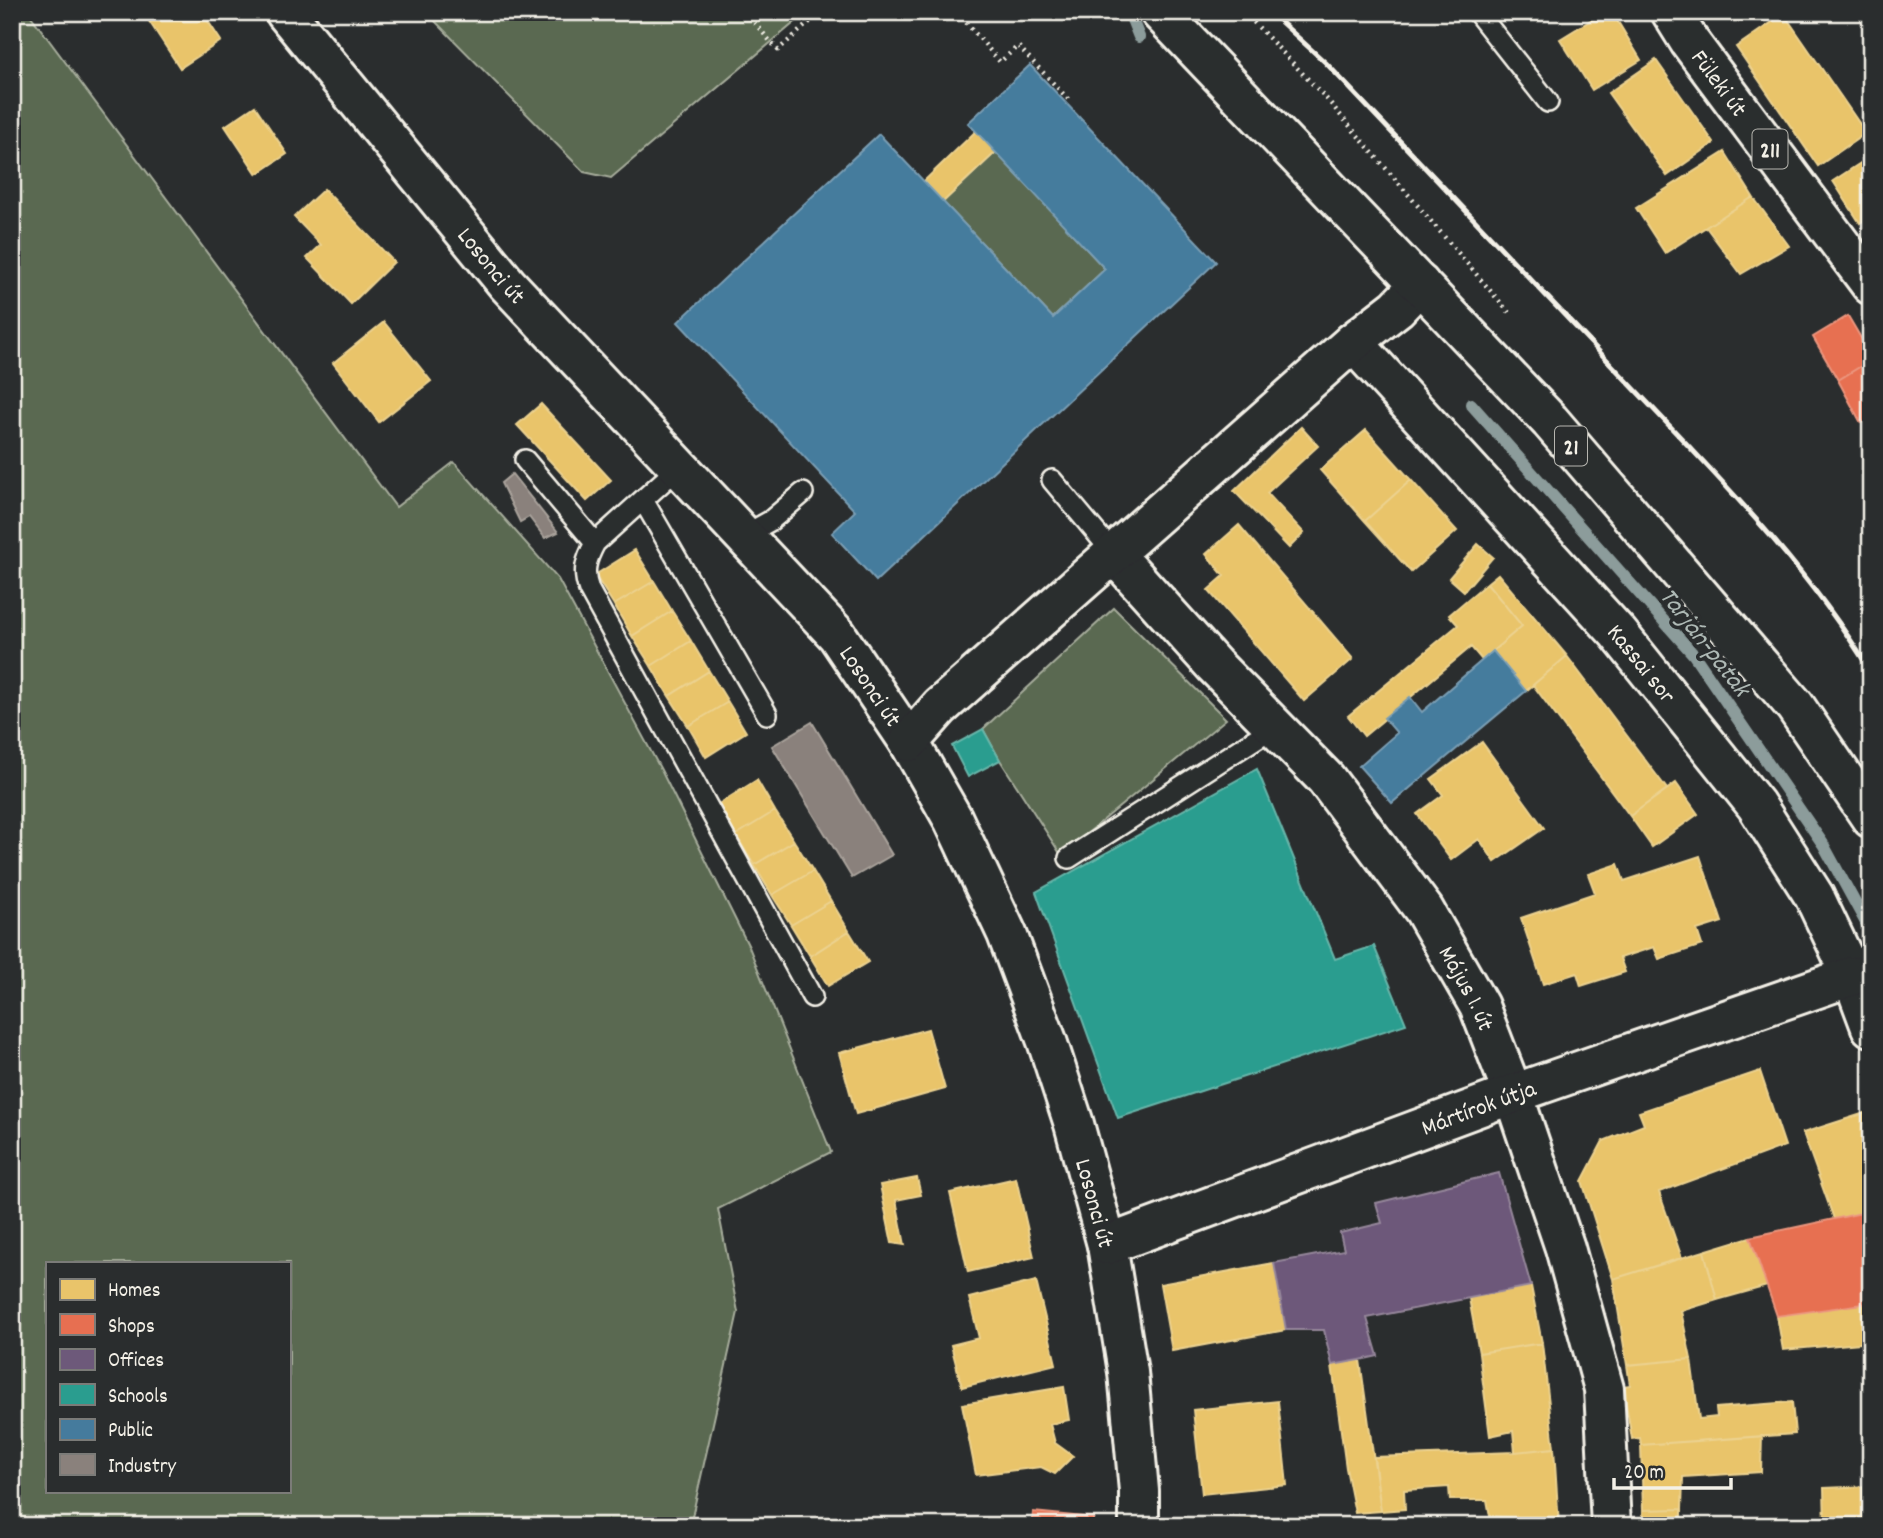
<svg xmlns="http://www.w3.org/2000/svg" width="1883" height="1538" viewBox="0 0 1883 1538" font-family="Dekko,sans-serif">
<style>
.green{fill:#5a6951;stroke:#a7ad9c;stroke-width:2;fill-rule:evenodd}
.homes{fill:#e9c46a;stroke:#ecd290;stroke-width:2}
.shops{fill:#e76f51;stroke:#eb967e;stroke-width:2}
.offices{fill:#6d597a;stroke:#96879b;stroke-width:2}
.schools{fill:#2a9d8f;stroke:#67b6aa;stroke-width:2}
.public{fill:#457b9d;stroke:#7a9eb4;stroke-width:2}
.industry{fill:#8a817c;stroke:#aaa39c;stroke-width:2}
.lines{fill:none;stroke-linecap:round;stroke-linejoin:round}
.stream{stroke:#8c9c9b;stroke-width:12}
.service-casing{stroke:#f4f1e8;stroke-width:24}
.minor-casing{stroke:#f4f1e8;stroke-width:44}
.primary-casing{stroke:#f4f1e8;stroke-width:44}
.path{stroke:#f4f1e8;stroke-width:4.5;stroke-dasharray:2 5;stroke-linecap:butt}
.service{stroke:#2a2d2e;stroke-width:19}
.minor{stroke:#2a2d2e;stroke-width:38}
.primary{stroke:#2a2d2e;stroke-width:38}
.rail{stroke:#f4f1e8;stroke-width:5}
.labels{text-anchor:middle;stroke-width:7;stroke-linejoin:round;paint-order:stroke}
.shield{fill:#2a2d2e;stroke:#b7b6b0;stroke-width:2}
.shield-label{font-size:23px;font-weight:bold;fill:#f4f1e8}
.street-label{font-size:24px;fill:#f4f1e8;stroke:#2a2d2e}
.water-label{font-size:26px;font-style:italic;fill:#aeb9b5;stroke:#2a2d2e}
</style>
<rect width="100%" height="100%" fill="#2a2d2e"/>
<filter id="ink" filterUnits="userSpaceOnUse"><feTurbulence type="fractalNoise" baseFrequency=".0143" numOctaves="2"/><feDisplacementMap in="SourceGraphic" scale="14" xChannelSelector="R" yChannelSelector="G"/><feConvolveMatrix kernelMatrix="1 2 1 2 8 2 1 2 1" color-interpolation-filters="sRGB"/></filter>
<g filter="url(#ink)">
<!-- green -->
<path class="green" d="M12,12H28L396,507L454,462L558,579L661,770L749,947L831,1152L718,1209L738,1312L690,1526H12ZM289,1263V1491H47V1263Z
M426,12H807L611,178L584,172Z
M996,152L1105,269L1053,318L943,202Z
M1114,608L1226,719L1061,855L1000,760L983,729Z"/>
<!-- homes -->
<path class="homes" d="M143,12H202L221,41L180,68Z
M1604,12H1612L1641,60L1592,90L1560,39Z
M1784,14L1866,133L1818,166L1736,47Z
M1656,60L1714,143L1667,176L1608,93Z
M255,106L287,154L257,174L225,126Z
M976,131L996,152L943,202L924,181Z
M1725,152L1753,197L1665,253L1636,208Z
M1871,156V216L1860,223L1833,181Z
M324,189L394,262L351,304L307,258L321,245L294,217Z
M1753,197L1789,246L1741,274L1706,227Z
M384,322L431,381L379,422L333,363Z
M541,404L611,480L587,501L517,425Z
M1301,427L1318,446L1267,493L1304,533L1289,548L1234,491Z
M1366,430L1411,480L1365,521L1320,470Z
M1411,480L1457,531L1411,572L1365,521Z
M1239,525L1353,659L1304,701L1208,590L1224,576L1206,554Z
M1478,544L1493,557L1464,591L1449,578Z
M635,550L654,581L614,605L595,575Z
M1498,574L1567,656L1526,691L1493,651L1522,626L1487,583Z
M654,581L672,611L632,636L614,605Z
M1487,583L1522,626L1482,660L1471,647L1364,736L1348,716L1458,625L1449,615Z
M672,611L691,641L651,666L632,636Z
M691,641L709,671L669,696L651,666Z
M1567,656L1667,789L1630,816L1533,685Z
M709,671L728,702L688,726L669,696Z
M728,702L746,732L706,757L688,726Z
M1482,742L1544,828L1495,862L1479,839L1451,860L1417,814L1443,795L1431,779Z
M757,780L775,811L736,835L717,805Z
M1676,783L1698,814L1652,847L1630,816Z
M775,811L794,841L754,865L736,835Z
M794,841L813,871L772,895L754,865Z
M1700,856L1722,922L1697,930L1702,945L1659,959L1654,947L1620,958L1625,972L1581,986L1577,973L1543,984L1521,918L1595,893L1588,874L1618,864L1624,881Z
M813,871L831,901L791,925L772,895Z
M831,901L849,931L810,956L791,925Z
M849,931L868,962L828,986L810,956Z
M928,1029L945,1089L856,1114L839,1053Z
M1760,1071L1785,1146L1659,1192L1682,1258L1613,1279L1582,1181L1603,1141L1644,1125L1639,1112Z
M1865,1113L1871,1130V1211L1834,1219L1803,1133Z
M917,1178L921,1195L896,1200L905,1245L892,1243L880,1185Z
M1016,1178L1034,1257L968,1272L950,1193Z
M1750,1237L1767,1286L1717,1300L1704,1251Z
M1704,1251L1717,1300L1681,1311L1691,1359L1627,1365L1613,1279Z
M1274,1263L1286,1330L1172,1351L1160,1284Z
M1036,1281L1056,1364L962,1387L951,1345L979,1338L969,1298Z
M1531,1286L1542,1343L1479,1353L1469,1298Z
M1866,1303H1871V1342L1783,1350L1777,1316Z
M1542,1343L1554,1448L1515,1452L1513,1431L1490,1436L1479,1353Z
M1691,1359L1699,1419L1717,1417L1716,1408L1792,1402L1795,1434L1641,1445L1640,1438L1632,1439L1623,1386L1630,1385L1627,1365Z
M1360,1360L1381,1511L1355,1513L1346,1468L1332,1365Z
M1064,1387L1069,1420L1050,1424L1055,1443L1073,1456L1055,1474L1041,1467L976,1475L962,1404Z
M1278,1401L1287,1485L1202,1494L1193,1410Z
M1762,1436L1761,1472L1683,1477L1682,1509L1643,1510L1641,1445Z
M1554,1448L1559,1526H1514L1513,1518L1490,1516L1487,1500H1450L1449,1487L1404,1490L1405,1509L1381,1511L1374,1457L1515,1452Z
M1871,1486V1526H1825L1824,1488Z
M1682,1509V1526H1643V1510Z
M1271,1518L1272,1526H1191L1190,1524Z"/>
<!-- shops -->
<path class="shops" d="M1848,316L1871,355V360L1838,380L1813,337Z
M1871,360V418L1861,423L1838,380Z
M1871,1211V1303L1777,1316L1750,1237Z
M1033,1512L1093,1518V1526H1032Z"/>
<!-- offices -->
<path class="offices" d="M1499,1173L1531,1286L1367,1318L1378,1356L1360,1360L1332,1365L1324,1330H1286L1274,1263L1344,1250L1340,1233L1382,1223L1376,1203Z"/>
<!-- schools -->
<path class="schools" d="M983,729L1000,760L968,777L952,746Z
M1257,769L1335,959L1374,946L1406,1024L1118,1118L1036,892Z"/>
<!-- public -->
<path class="public" d="M1030,65L1216,262L876,581L832,533L855,511L678,322L879,134L1053,318L1105,269L968,123Z
M1493,651L1526,691L1392,803L1359,766L1397,733L1384,718L1410,697L1422,712Z"/>
<!-- industry -->
<path class="industry" d="M512,474L558,532L545,538L529,517L520,522L501,483Z
M812,722L892,855L852,878L772,746Z"/>
<g class="lines">
<!-- stream -->
<path class="stream" d="M1129,12L1139,37
M1471,404L1694,655L1823,844L1871,932"/>
<defs>
<path id="service" d="M1477,12L1548,102
M525,460L595,543
M679,467L595,543C586,560 582,571 589,590L812,997
M1052,480L1114,554
M643,500L767,714
M743,536L770,521L803,493
M1069,858L1274,727"/>
<g id="minor">
<path id="s1" d="M285,12L507,284L837,635L909,742L953,819L1007,934L1047,1041L1074,1124L1107,1245L1128,1372L1139,1491V1526"/>
<path id="s2" d="M1353,342L1618,633L1756,805L1814,896L1852,976L1871,1027"/>
<path id="s3" d="M1114,554L1214,665L1326,779L1424,910L1479,1006L1513,1094L1565,1248L1604,1389L1611,1526"/>
<path d="M909,742L940,707L1353,342L1397,308L1420,284"/>
<path id="s4" d="M1107,1245L1513,1094L1852,976"/>
</g>
<g id="primary">
<path d="M1160,12L1550,421L1795,706L1871,818"/>
<path id="s5" d="M1671,12L1689,41L1871,285"/>
</g>
</defs>
<!-- service casing -->
<use href="#service" class="service-casing"/>
<!-- minor casing -->
<use href="#minor" class="minor-casing"/>
<!-- primary casing -->
<use href="#primary" class="primary-casing"/>
<!-- path -->
<path class="path" d="M745,12L778,50L821,12
M957,12L1000,62L1018,46L1071,102
M1244,12L1325,97L1512,316"/>
<!-- service -->
<use href="#service" class="service"/>
<!-- minor -->
<use href="#minor" class="minor"/>
<!-- primary -->
<use href="#primary" class="primary"/>
<!-- rail -->
<path class="rail" d="M1270,12L1326,63C1426,168 1526,274 1626,380C1713,472 1805,563 1871,672"/>
</g>
</g>
<g class="labels">
<!-- shield labels -->
<g class="shield">
<rect x="1752.5" y="129.5" width="35" height="39" rx="5"/>
<rect x="1555" y="426.5" width="32" height="39" rx="5"/>
</g>
<g class="shield-label">
<text x="1770" y="157">211</text>
<text x="1571" y="454">21</text>
</g>
<!-- street labels -->
<g class="street-label">
<text dy="8" stroke="none"><textPath href="#s5" startOffset="86">Füleki út</textPath></text>
<text dy="8" stroke="none"><textPath href="#s1" startOffset="327">Losonci út</textPath></text>
<text dy="8" stroke="none"><textPath href="#s2" startOffset="432">Kassai sor</textPath></text>
<text dy="8" stroke="none"><textPath href="#s1" startOffset="894">Losonci út</textPath></text>
<text dy="8" stroke="none"><textPath href="#s3" startOffset="562">Május 1. út</textPath></text>
<text dy="8" stroke="none"><textPath href="#s4" startOffset="396">Mártírok útja</textPath></text>
<text dy="8" stroke="none"><textPath href="#s1" startOffset="1461">Losonci út</textPath></text>
</g>
<!-- water labels -->
<g class="water-label">
<text transform="translate(1706 641) rotate(52)" y="9">Tarján-patak</text>
</g>
</g>
<!-- margin -->
<rect width="1883" height="1538" fill="none" stroke="#2a2d2e" stroke-width="42"/>
<rect x="21" y="21" width="1841" height="1496" fill="none" stroke="#f4f1e8" stroke-width="2.5" filter="url(#ink)"/>
<!-- legend -->
<rect x="46" y="1262" width="245" height="231" fill="#2a2d2e" stroke="#7b7b78" stroke-width="2"/>
<rect x="60" y="1279" width="35" height="21" fill="#e9c46a" stroke="#7b7b78" stroke-width="2"/>
<text x="108" y="1296" font-size="21" fill="#f4f1e8">Homes</text>
<rect x="60" y="1314" width="35" height="21" fill="#e76f51" stroke="#7b7b78" stroke-width="2"/>
<text x="108" y="1332" font-size="21" fill="#f4f1e8">Shops</text>
<rect x="60" y="1349" width="35" height="21" fill="#6d597a" stroke="#7b7b78" stroke-width="2"/>
<text x="108" y="1366" font-size="21" fill="#f4f1e8">Offices</text>
<rect x="60" y="1384" width="35" height="21" fill="#2a9d8f" stroke="#7b7b78" stroke-width="2"/>
<text x="108" y="1402" font-size="21" fill="#f4f1e8">Schools</text>
<rect x="60" y="1419" width="35" height="21" fill="#457b9d" stroke="#7b7b78" stroke-width="2"/>
<text x="108" y="1436" font-size="21" fill="#f4f1e8">Public</text>
<rect x="60" y="1454" width="35" height="21" fill="#8a817c" stroke="#7b7b78" stroke-width="2"/>
<text x="108" y="1472" font-size="21" fill="#f4f1e8">Industry</text>
<!-- scale -->
<path d="M1614 1478v10h117v-10" fill="none" stroke="#f4f1e8" stroke-width="3.5"/>
<text x="1624" y="1478" font-size="21" fill="#f4f1e8" stroke="#2a2d2e" stroke-width="5" paint-order="stroke">20 m</text>
</svg>
